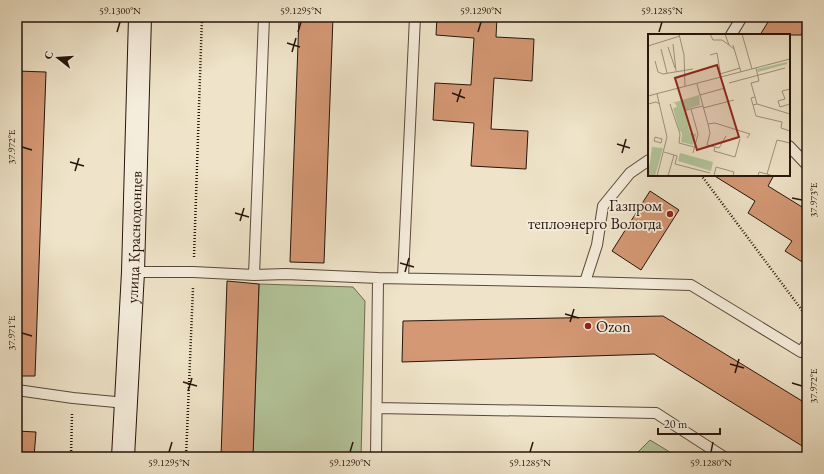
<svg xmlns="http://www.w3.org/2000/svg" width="824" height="474" viewBox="0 0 824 474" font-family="'EB Garamond',serif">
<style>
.green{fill:#b4c59b;stroke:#6e6c53}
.building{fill:#d49874;stroke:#27140b}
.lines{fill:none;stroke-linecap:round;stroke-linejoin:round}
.service-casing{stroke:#59483a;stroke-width:12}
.secondary-casing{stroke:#27140b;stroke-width:24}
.path{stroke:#27140b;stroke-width:2.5;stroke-dasharray:1 2;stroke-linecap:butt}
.service{stroke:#f5eddc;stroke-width:10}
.secondary{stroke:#f5eddc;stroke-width:22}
.ticks{fill:none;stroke:#27140b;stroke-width:1.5}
.poi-dot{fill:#8f2418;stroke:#f5eddc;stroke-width:1.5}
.labels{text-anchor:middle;stroke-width:3.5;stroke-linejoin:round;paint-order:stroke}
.poi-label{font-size:16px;fill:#27140b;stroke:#f5eddc;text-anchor:end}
.street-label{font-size:16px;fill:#27140b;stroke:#f5eddc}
.inset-road{fill:none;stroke:#9f917d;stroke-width:1}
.view{fill:#8f2418;fill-opacity:0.15;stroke:#8f2418;stroke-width:2}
.inset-edge{fill:none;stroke:#27140b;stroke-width:2}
.neatline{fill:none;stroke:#27140b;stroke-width:1.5}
.ticks-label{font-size:10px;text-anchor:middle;fill:#27140b}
</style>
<rect width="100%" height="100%" fill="#efe4c9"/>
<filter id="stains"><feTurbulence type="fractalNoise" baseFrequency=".005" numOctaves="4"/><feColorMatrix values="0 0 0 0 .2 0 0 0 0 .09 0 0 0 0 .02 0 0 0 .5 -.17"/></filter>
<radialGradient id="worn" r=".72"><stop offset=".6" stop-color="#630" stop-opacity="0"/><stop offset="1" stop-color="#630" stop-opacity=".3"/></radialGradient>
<!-- green -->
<path class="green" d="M259,284L353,287L365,301L361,457H253Z
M650,440L678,457H633Z"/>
<!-- building -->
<path class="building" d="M299,17H333L324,263L290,262Z
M437,17H497L496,37L534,39L532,81L494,78L491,129L528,131L526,169L471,166L474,123L433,120L435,83L471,85L474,38L436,35Z
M771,17H807V25L801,35H760Z
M17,71L46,72L35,376H17Z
M713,175H774L768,186L807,210V265L785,251L792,241L748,213L755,201Z
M650,191L679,210L641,270L612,251Z
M227,281L259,284L253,457H221Z
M663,316L807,404V449L654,354L402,362L403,321Z
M17,431L36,432L34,457H17Z"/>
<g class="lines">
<defs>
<path id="service" d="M731,35L742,17
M789,146L807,165
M649,160L630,173L603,206L597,245L585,282L691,285L801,352L807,343
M133,272H193L254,275L264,17
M254,275L286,274L378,278L585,282
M403,277L415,17
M17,390L73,398L126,403
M377,408L656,413L724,457
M376,457L378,278"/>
<g id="secondary">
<path id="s1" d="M123,457L133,272L140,17"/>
</g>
</defs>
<!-- service casing -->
<use href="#service" class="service-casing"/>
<!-- secondary casing -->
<use href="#secondary" class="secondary-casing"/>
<!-- path -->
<path class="path" d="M701,175L807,317
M194,257L202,17
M71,457L72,414
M186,457L193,288"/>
<!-- service -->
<use href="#service" class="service"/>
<!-- secondary -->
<use href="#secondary" class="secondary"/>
</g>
<!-- ticks -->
<path class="ticks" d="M117,32L120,22M298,32L301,22M478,32L481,22M659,32L662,22M287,43L300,47M292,52L296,38M452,93L465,98M457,102L461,89M617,144L630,148M22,147L32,150M622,153L626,139M70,162L84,166M75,171L79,158M792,198L802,200M235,213L249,217M240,221L244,208M400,263L414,267M405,272L409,258M565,314L579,318M570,322L574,309M22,333L32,336M730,364L744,368M735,373L739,359M183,382L197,386M792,383L802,386M188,391L192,378M169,452L172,442M350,452L353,442M530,452L533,442M711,452L713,442"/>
<!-- markers -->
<g class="poi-dot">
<circle cx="670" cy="214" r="4"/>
<circle cx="588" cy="326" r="4"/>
</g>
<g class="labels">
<!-- poi labels -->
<g class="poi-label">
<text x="662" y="211">Газпром<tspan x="662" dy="18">теплоэнерго Вологда</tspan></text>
<text x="596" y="332" text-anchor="start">Ozon</text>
</g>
<!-- street labels -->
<g class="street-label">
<text dy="6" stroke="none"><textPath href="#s1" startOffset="220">улица Краснодонцев</textPath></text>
</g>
</g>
<!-- overview -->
<g transform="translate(648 34)">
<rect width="142" height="142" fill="#efe4c9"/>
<path d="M139,28V30L110,38L109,35ZM51,61L52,71L36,76L42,99L48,100L45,111L33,108L34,99L31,96L25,74L29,73L27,69H24ZM4,113L15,114L7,142L0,141ZM32,119L65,128L63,137L30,127Z" fill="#b4c59b"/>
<path class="inset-road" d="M31,0L36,21L37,52M62,0L65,6H74L81,11M77,0L81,11L86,15M94,0L104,35M25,10L28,37M85,11L93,38M0,12L32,2M20,13L27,34M13,15L19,39M62,21L69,19L73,43M7,27L10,38L15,40L45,35M72,40L92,34M81,49L137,34M49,50L52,61L77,54M142,55L134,57L137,65L130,67L132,73L142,70M52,61L60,90M0,62L142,25M107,63L103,64L108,82L134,88L133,94L142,97M0,70L8,68L12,70M22,70L32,100L31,109L46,113M109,70L142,80M105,71L109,70L103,49L111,47L108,34M55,74L86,66M43,75L50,100L45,119M38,76L55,72M78,102L71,114L59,111L62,99L60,90L67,89L102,100L99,104M7,103L14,105L13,109L6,107ZM67,113L66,117L87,123L92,105M16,118L29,122L27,130L62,139M9,142L19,103L9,60M20,142L26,121M66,142L68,133L86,138L85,142M110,142L111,138L119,140M125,142L119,140L129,106L142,109"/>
<path class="view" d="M69,31L91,103L49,116L27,44Z"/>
<rect width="142" height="142" class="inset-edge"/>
</g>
<!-- margin -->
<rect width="824" height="474" fill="none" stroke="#efe4c9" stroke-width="44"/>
<!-- north arrow -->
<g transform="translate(58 58) rotate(287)" stroke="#f5eddc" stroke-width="3" paint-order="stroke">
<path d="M0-3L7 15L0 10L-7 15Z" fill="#27140b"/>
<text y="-6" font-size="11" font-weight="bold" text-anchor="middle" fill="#27140b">С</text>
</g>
<!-- scale -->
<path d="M658 428v6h62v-6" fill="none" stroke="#27140b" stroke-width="2"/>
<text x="664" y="428" font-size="12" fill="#27140b" stroke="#f5eddc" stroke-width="3" paint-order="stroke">20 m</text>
<rect x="22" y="22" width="780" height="430" class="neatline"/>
<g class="ticks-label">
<text x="120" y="14">59.1300°N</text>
<text x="301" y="14">59.1295°N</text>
<text x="481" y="14">59.1290°N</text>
<text x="662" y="14">59.1285°N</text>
<text transform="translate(11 147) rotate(-90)" y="4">37.972°E</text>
<text transform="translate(813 200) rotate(-90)" y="4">37.973°E</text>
<text transform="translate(11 333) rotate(-90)" y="4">37.971°E</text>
<text transform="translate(813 386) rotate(-90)" y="4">37.972°E</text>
<text x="169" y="466">59.1295°N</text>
<text x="350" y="466">59.1290°N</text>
<text x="530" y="466">59.1285°N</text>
<text x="711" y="466">59.1280°N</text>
</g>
<rect width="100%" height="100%" filter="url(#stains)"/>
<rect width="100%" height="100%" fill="url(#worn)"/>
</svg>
